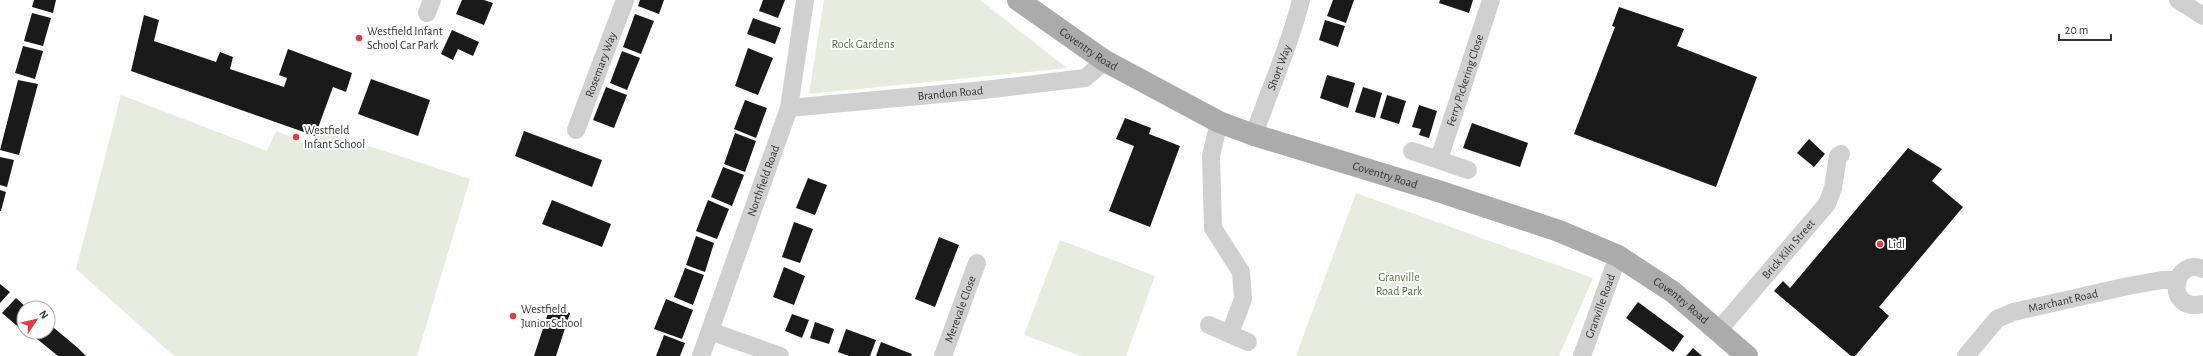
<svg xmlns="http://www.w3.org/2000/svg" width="2203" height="356" viewBox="0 0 2203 356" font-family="'Alegreya Sans',sans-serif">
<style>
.green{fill:#e6ecdf}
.building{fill:#1a1a1a}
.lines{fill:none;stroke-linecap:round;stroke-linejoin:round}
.minor{stroke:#d0d0d0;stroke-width:18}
.major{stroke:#ababab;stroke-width:22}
.poi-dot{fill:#e63946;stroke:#fff;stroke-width:1.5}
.labels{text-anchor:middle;stroke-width:4;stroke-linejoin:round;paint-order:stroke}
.poi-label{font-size:12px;fill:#333;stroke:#fff;text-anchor:start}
.park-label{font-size:12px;fill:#56703f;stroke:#fff}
.street-label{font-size:12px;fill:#333;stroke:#fff}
</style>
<rect width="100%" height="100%" fill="#fff"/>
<!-- green -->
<path class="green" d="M824,0H980L1067,68L809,94Z
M121,95L267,151L276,131L314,146L320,130L470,179L417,356H174L76,269Z
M1356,193L1593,278L1559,356H1296Z
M1060,240L1155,276L1126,356H1081L1024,335Z"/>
<!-- building -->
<path class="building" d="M34,0H56L53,13L32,7Z
M462,0H484L493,3L484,25L456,14Z
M640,0H664L659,14L638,6Z
M763,0H785L778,18L759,11Z
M1333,0H1354L1346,23L1327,16Z
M1440,0H1473L1469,13L1439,3Z
M1619,7L1684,29L1677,46L1757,77L1716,187L1574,134L1615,27L1612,26Z
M32,13L51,18L43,46L24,41Z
M635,14L654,21L641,54L623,47Z
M144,15L159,20L154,41L216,62L220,52L233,57L230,69L284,87L287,78L279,75L288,49L352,73L346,92L333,87L315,136L131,71Z
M753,18L781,28L775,44L747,34Z
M1325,20L1345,26L1338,47L1319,40Z
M452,30L479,42L473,56L458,49L453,60L441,54Z
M23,46L43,51L35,79L15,73Z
M748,48L773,58L758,95L735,86Z
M622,51L640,58L627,90L610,83Z
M1327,75L1355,83L1348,108L1320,98Z
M371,79L430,100L418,136L358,114Z
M18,80L38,84L19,155L0,150Z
M606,87L627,95L614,128L593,120Z
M1363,87L1382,93L1375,118L1355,112Z
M1387,95L1406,101L1399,124L1380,118Z
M745,100L767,108L756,138L734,129Z
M1419,105L1437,111L1429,138L1419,135L1421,129L1412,127Z
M1125,118L1151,128L1149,134L1180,146L1150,227L1109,211L1134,146L1116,139Z
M1472,123L1528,143L1520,167L1463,148Z
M524,131L602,160L592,187L515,156Z
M735,133L756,141L745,172L724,164Z
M1809,139L1825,154L1814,167L1797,153Z
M1908,148L1942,169L1932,181L1963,207L1879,307L1889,316L1855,356H1851L1774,291L1783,281L1790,288Z
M0,157L14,160L7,187L0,185Z
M723,167L744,175L732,206L711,197Z
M808,178L827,185L815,215L796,208Z
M0,190L6,192L1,211H0Z
M552,200L611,224L602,247L542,224Z
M708,200L729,209L717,239L696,231Z
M794,222L813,229L800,263L782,257Z
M696,236L714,243L705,272L686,265Z
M939,237L959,245L935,307L915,299Z
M784,267L805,276L794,305L773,297Z
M685,268L704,275L693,305L674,297Z
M0,284L10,292L0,303Z
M16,298L27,308H24L23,331L2,313Z
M666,299L693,310L682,339L654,329Z
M1638,302L1684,336L1673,352L1626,318Z
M550,307L570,313L556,356H534Z
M792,314L809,320L802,338L785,331Z
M815,322L834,329L829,344L810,338Z
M48,323L78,348L86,356H58L31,334L33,332H48Z
M846,329L876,340L870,356H849L838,352Z
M664,335L685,343L680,356H656Z
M881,342L912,354L911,356H876Z
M1693,348L1702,356H1686Z"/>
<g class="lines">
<!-- minor -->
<g class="minor">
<path d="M2178,0L2203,16"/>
<path d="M427,13L432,0"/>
<path id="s1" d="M789,108L984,90L1085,78L1105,61"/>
<path d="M1219,122L1211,156L1213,228L1241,272L1243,299L1230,333"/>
<path id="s2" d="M576,130L625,0"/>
<path id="s3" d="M1254,135C1269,90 1290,46 1301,0"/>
<path d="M1412,151L1468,170"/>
<path id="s4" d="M1439,159L1491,0"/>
<path d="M2203,269C2173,256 2163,313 2203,304"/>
<path d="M1209,325L1248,342"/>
<path d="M710,331L780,356"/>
<path id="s5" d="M1718,331L1827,204L1833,188L1838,156L1841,154"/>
<path id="s6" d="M701,356L789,108L805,0"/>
<path id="s7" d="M943,356L977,263"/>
<path id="s8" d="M1582,356L1618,256"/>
<path id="s9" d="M1966,356L1997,319L2013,312L2128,286L2162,280H2177"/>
</g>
<!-- major -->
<path class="major" id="s10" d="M1018,0L1105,61L1219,122L1254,135L1438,191L1559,231L1618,256L1673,292L1747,356"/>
</g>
<!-- markers -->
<g class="poi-dot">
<circle cx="359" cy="38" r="4"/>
<circle cx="296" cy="137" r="4"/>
<circle cx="1880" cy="244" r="4"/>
<circle cx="513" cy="316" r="4"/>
</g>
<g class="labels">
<!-- poi labels -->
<g class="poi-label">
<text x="367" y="35">Westfield Infant<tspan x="367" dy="14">School Car Park</tspan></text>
<text x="304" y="134">Westfield<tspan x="304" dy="14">Infant School</tspan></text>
<text x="1888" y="248">Lidl</text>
<text x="521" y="313">Westfield<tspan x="521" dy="14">Junior School</tspan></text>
</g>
<!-- park labels -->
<g class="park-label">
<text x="863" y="48">Rock Gardens</text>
<text x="1399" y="281">Granville<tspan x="1399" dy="14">Road Park</tspan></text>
</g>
<!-- street labels -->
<g class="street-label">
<text dy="4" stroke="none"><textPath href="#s10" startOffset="86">Coventry Road</textPath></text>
<text dy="4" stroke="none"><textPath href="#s2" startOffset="70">Rosemary Way</textPath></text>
<text dy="4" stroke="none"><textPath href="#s3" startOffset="72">Short Way</textPath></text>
<text dy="4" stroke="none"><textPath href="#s4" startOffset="83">Ferry Pickering Close</textPath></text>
<text dy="4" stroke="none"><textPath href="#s1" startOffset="162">Brandon Road</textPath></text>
<text dy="4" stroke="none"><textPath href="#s10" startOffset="410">Coventry Road</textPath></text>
<text dy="4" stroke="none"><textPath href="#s6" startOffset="186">Northfield Road</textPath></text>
<text dy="4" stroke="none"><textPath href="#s5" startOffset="108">Brick Kiln Street</textPath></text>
<text dy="4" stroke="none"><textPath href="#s10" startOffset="734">Coventry Road</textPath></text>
<text dy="4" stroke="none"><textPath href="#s9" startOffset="117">Marchant Road</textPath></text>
<text dy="4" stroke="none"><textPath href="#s8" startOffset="53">Granville Road</textPath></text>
<text dy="4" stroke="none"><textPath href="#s7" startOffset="50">Merevale Close</textPath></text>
</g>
</g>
<!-- north arrow -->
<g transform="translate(36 320) rotate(55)"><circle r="19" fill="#ffffff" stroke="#adadad"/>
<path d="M0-3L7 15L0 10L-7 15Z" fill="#e63946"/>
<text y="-6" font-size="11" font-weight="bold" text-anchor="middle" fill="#333333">N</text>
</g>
<!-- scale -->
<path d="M2059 34v6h52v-6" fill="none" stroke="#333333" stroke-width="2"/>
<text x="2065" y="34" font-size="12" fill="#333333" stroke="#ffffff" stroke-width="3" paint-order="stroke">20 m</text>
</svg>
